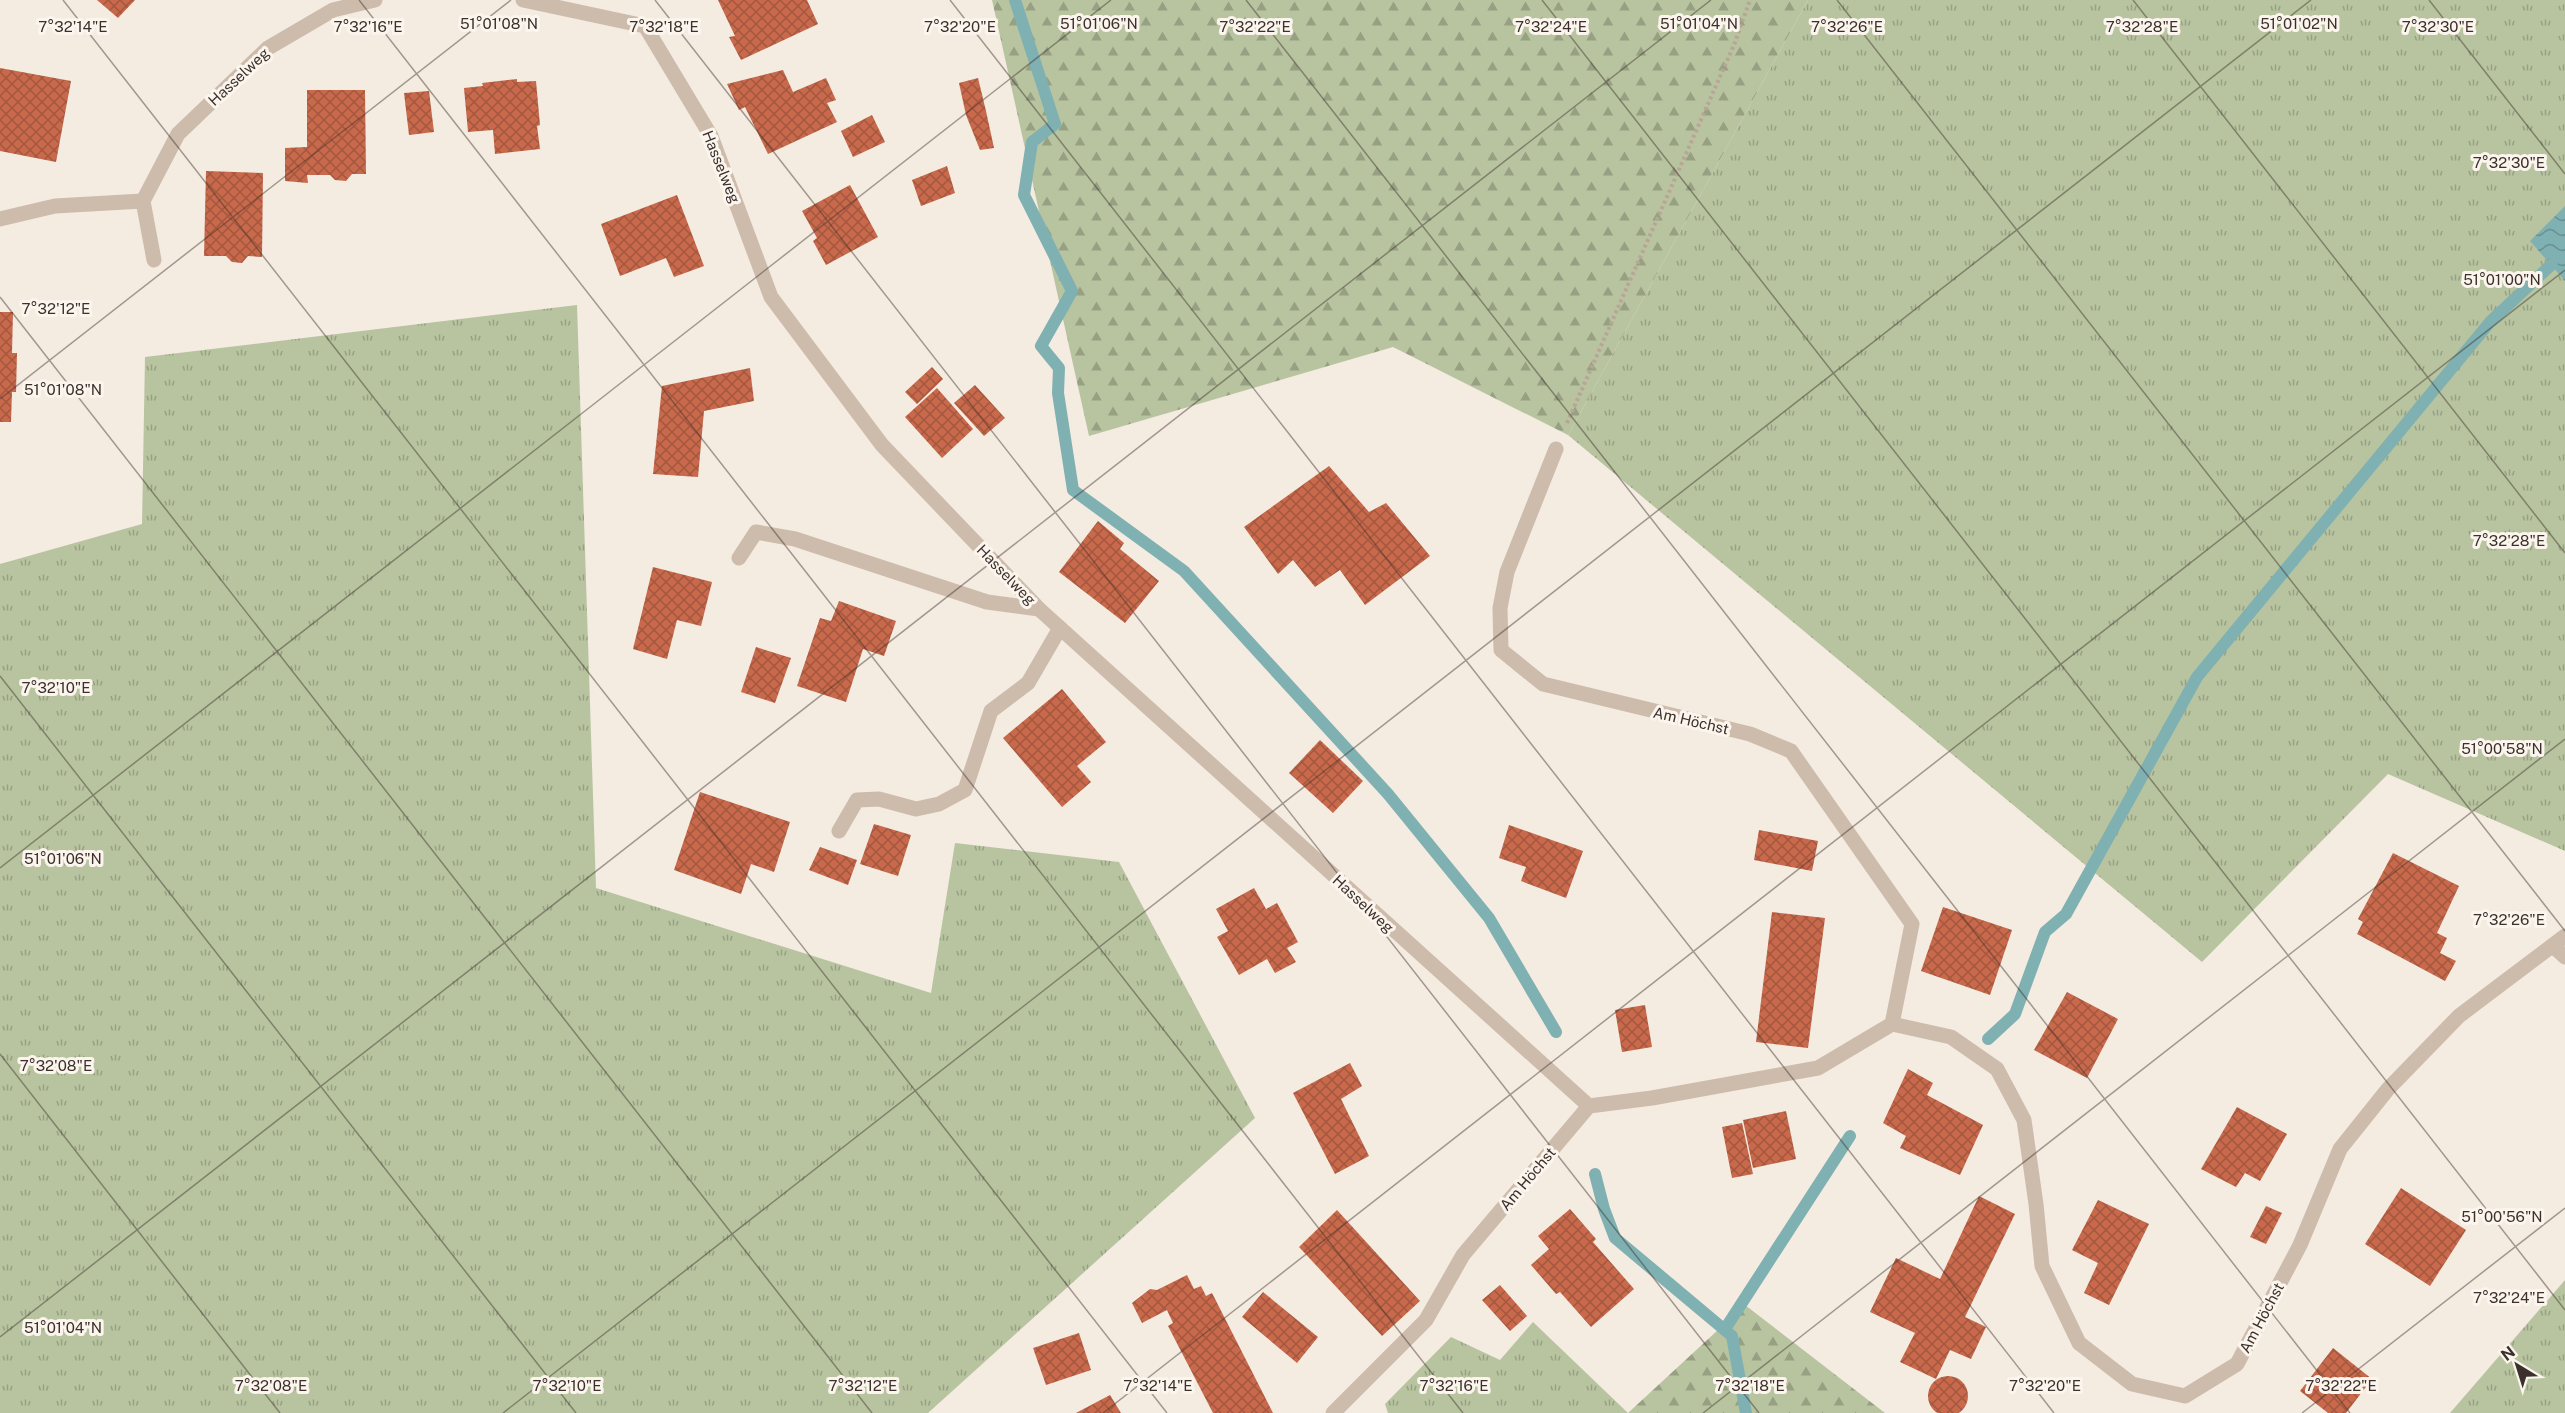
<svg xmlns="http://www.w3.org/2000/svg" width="2565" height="1413" viewBox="0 0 2565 1413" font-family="'Public Sans',sans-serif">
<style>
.grass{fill:url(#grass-tufts)}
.forest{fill:url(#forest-firs)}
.water{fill:url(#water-waves)}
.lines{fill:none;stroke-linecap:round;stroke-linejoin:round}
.stream{stroke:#7fb0b2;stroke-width:12}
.building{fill:url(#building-cross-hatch)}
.path{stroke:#b9a596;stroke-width:4;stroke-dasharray:3 3;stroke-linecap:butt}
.lane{stroke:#cdbbac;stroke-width:15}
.street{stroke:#cdbbac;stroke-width:15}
.ticks{fill:none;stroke:#3b302b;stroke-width:1.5;stroke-opacity:0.45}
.labels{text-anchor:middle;stroke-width:6;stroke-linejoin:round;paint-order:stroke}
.street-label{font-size:15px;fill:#3b302b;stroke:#fbf5ee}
.ticks-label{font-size:15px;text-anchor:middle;fill:#3b302b;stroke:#fbf5ee;stroke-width:6;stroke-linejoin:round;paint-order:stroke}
</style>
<defs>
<pattern id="grass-tufts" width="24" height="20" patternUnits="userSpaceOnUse" patternTransform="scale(1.5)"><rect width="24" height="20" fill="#b8c4a0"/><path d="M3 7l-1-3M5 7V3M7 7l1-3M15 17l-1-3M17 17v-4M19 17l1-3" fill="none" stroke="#97a083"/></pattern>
<pattern id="forest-firs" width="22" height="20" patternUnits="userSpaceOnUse" patternTransform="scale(1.5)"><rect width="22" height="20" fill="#b8c4a0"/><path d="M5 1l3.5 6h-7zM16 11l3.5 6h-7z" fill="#97a083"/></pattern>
<pattern id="water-waves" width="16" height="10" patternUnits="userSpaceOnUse" patternTransform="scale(1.5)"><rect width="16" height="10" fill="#7fb0b2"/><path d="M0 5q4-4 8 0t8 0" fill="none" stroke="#699091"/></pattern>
<pattern id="building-cross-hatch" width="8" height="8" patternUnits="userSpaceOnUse" patternTransform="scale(1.5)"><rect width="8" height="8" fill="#c8694b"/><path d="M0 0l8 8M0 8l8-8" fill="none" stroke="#a4573f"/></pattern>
</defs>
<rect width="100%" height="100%" fill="#f4ebe1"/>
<!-- grass -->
<path class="grass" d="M1808,0H2565V851L2388,774L2202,962L1568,435Z
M577,305L596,888L931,993L955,843L1119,862L1255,1118L928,1413H0V564L142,524L145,357Z
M2565,1280V1413H2450Z
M1533,1322L1628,1413H1388L1385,1404L1451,1337L1500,1360Z"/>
<!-- forest -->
<path class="forest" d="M992,0H1808L1568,435L1393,347L1089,436Z
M1745,1305L1885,1413H1628Z"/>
<!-- water -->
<path class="water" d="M2565,206V281L2530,241Z"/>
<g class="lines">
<!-- stream -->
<path class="stream" d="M1015,0L1055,124L1032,142L1024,195L1072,291L1041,346L1059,368L1058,393L1073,490L1184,571L1388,794L1489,918L1556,1032
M1988,1039L2015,1014L2045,932L2066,914L2197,677L2490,322L2552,264
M1595,1174L1604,1209L1615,1238L1732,1336L1746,1413
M1725,1329L1850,1136"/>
</g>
<!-- building -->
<path class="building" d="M97,0H135L118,18Z
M718,0H807L818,24L741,60L729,37L735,36Z
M0,68L71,81L56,162L0,151Z
M783,70L793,92L826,78L836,100L827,103L837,122L768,154L745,107L739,110L727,84Z
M978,78L986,111L994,148L980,150L966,115L959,83Z
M517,79V82L536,81L540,125L537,126L540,149L495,154L493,130L468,132L464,88L483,86L482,83Z
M307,90H365L366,174H352L346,181L335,180L330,175H307L308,183L285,181V148L307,147Z
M429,91L434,132L409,135L404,93Z
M872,115L885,142L853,157L841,131Z
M947,166L955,193L921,206L912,180Z
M206,171L263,173L262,257L248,256L242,263L232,262L226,256H204Z
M850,185L878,237L826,265L813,241L817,238L802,211Z
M677,195L704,266L674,277L666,258L620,276L601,224Z
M0,312H13L12,353H17L16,392H12L11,422H0Z
M932,367L943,379L917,404L905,392Z
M750,368L754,401L704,411L698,477L653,474L662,386Z
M975,385L1005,418L984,436L954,403Z
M937,388L973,429L942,458L905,417Z
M1329,466L1369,512L1386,503L1430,556L1365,605L1340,570L1315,587L1293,560L1278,574L1244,527Z
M1098,521L1124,543L1120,549L1159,581L1125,623L1059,572Z
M653,567L712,582L701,626L677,620L667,659L633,649Z
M839,601L896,621L884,656L863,649L846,702L797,686L820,618L831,621Z
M756,647L791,658L775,703L741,692Z
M1062,689L1106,742L1077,766L1091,782L1062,807L1003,738Z
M1320,740L1363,781L1333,813L1289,773Z
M700,792L790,822L774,872L751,864L741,894L674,870Z
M874,824L911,835L898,876L860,864Z
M1509,825L1583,851L1566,898L1521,881L1526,867L1499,858Z
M1759,830L1818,841L1812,871L1754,860Z
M820,847L857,860L848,885L809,870Z
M2393,853L2459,886L2437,933L2447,938L2440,953L2456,961L2445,981L2357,934L2363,922L2358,919Z
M1254,888L1266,909L1277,903L1298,942L1287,948L1296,962L1275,973L1267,959L1239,975L1217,937L1228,931L1216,909Z
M1943,907L2012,930L1990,995L1921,971Z
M1772,912L1825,918L1808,1048L1756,1042Z
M2067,992L2118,1019L2087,1078L2034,1050Z
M1645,1005L1652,1047L1622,1052L1615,1010Z
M1350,1063L1362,1086L1341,1099L1369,1156L1335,1174L1293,1093Z
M1908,1069L1933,1083L1927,1095L1983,1125L1960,1175L1900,1148L1906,1136L1883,1123Z
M2237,1107L2287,1134L2260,1181L2245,1173L2236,1187L2201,1169Z
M1786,1111L1796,1159L1753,1168L1743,1120Z
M1742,1123L1753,1174L1732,1178L1722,1127Z
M2401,1188L2466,1230L2430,1286L2365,1244Z
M1979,1196L2015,1214L1965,1317L1986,1327L1971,1359L1950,1350L1936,1379L1900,1362L1915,1333L1870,1312L1896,1258L1940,1279Z
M2098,1200L2149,1224L2109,1305L2084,1293L2098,1263L2072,1250Z
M2266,1206L2282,1213L2266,1244L2250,1237Z
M1570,1209L1596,1239L1593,1242L1634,1289L1591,1327L1560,1292L1556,1294L1531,1265L1549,1249L1538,1236Z
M1337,1210L1420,1301L1382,1336L1299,1247Z
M1187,1275L1194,1289L1201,1286L1206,1296L1212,1293L1273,1413H1213L1168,1326L1173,1323L1167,1310L1142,1323L1132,1303L1150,1289L1157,1290Z
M1500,1285L1527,1316L1510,1331L1482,1300Z
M1263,1292L1318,1337L1297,1363L1242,1317Z
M1079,1333L1091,1370L1046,1385L1033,1348Z
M2333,1348L2372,1379L2346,1413H2328L2300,1391Z
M1928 1396a20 20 0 1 1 40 0a20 20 0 1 1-40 0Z
M1110,1395L1121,1413H1076Z"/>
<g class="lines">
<!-- path -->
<path class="path" d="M1567,423L1734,45L1750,0"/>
<!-- lane -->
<path class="lane" d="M739,558L756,532L795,539L987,602L1039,609
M839,831L857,800L879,799L916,809L939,804L965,790L991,711L1028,683L1060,628
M2553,946L2565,957"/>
<!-- street -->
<path class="street" d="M523,0L645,26L711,136L771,297L882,445L1039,609L1589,1106
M0,219L55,206L143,201
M154,260L143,201L178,134L268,48L333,10L375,0
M1556,449L1507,572L1500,608L1501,650L1543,684L1750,734L1791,751L1912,924L1892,1024
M1333,1413L1426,1320L1463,1255L1589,1106L1652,1098L1818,1068L1892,1024L1951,1037L1997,1069L2024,1120L2036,1204L2042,1266L2079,1343L2132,1384L2185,1396L2237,1364L2300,1245L2340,1149L2388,1089L2459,1016L2565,936"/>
</g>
<!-- ticks -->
<path class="ticks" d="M63,0L1167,1413M359,0L1463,1413M655,0L1759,1413M950,0L2054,1413M1246,0L2350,1413M1542,0L2565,1310M1837,0L2565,931M2133,0L2565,553M2429,0L2565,174M0,297L872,1413M0,399L511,0M0,676L576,1413M0,868L1111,0M0,1054L280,1413M0,1337L1711,0M503,1413L2311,0M1103,1413L2565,270M1703,1413L2565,739M2302,1413L2565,1208"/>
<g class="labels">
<!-- street labels -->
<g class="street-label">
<text transform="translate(239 77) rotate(-43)" y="5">Hasselweg</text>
<text transform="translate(721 167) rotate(68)" y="5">Hasselweg</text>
<text transform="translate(1006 575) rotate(46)" y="5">Hasselweg</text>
<text transform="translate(1691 721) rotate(13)" y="5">Am Höchst</text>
<text transform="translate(1363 904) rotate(43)" y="5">Hasselweg</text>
<text transform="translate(1528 1179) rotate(-50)" y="5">Am Höchst</text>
<text transform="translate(2262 1318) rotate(-62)" y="5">Am Höchst</text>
</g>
</g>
<g class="ticks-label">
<text x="499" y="29">51°01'08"N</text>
<text x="1099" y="29">51°01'06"N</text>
<text x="1699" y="29">51°01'04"N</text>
<text x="2299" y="29">51°01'02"N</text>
<text x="73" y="32">7°32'14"E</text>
<text x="368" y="32">7°32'16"E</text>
<text x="664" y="32">7°32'18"E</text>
<text x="960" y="32">7°32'20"E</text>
<text x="1255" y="32">7°32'22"E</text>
<text x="1551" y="32">7°32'24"E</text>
<text x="1847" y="32">7°32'26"E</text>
<text x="2142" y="32">7°32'28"E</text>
<text x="2438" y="32">7°32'30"E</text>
<text x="2509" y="168">7°32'30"E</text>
<text x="2502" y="285">51°01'00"N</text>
<text x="56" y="314">7°32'12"E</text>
<text x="63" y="395">51°01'08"N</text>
<text x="2509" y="546">7°32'28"E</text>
<text x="56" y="693">7°32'10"E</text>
<text x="2502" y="754">51°00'58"N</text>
<text x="63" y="864">51°01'06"N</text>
<text x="2509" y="925">7°32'26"E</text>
<text x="56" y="1071">7°32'08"E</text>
<text x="2502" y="1222">51°00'56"N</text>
<text x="2509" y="1303">7°32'24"E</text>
<text x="63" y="1333">51°01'04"N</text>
<text x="271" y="1391">7°32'08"E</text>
<text x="567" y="1391">7°32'10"E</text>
<text x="863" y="1391">7°32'12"E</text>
<text x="1158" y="1391">7°32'14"E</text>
<text x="1454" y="1391">7°32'16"E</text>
<text x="1750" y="1391">7°32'18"E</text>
<text x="2045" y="1391">7°32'20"E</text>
<text x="2341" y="1391">7°32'22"E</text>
</g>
<!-- north arrow -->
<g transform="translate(2517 1365) rotate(322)" stroke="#fbf5ee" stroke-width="4.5" paint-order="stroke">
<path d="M0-4.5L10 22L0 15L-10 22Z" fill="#3b302b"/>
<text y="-9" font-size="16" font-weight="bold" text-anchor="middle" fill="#3b302b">N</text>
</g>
</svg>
